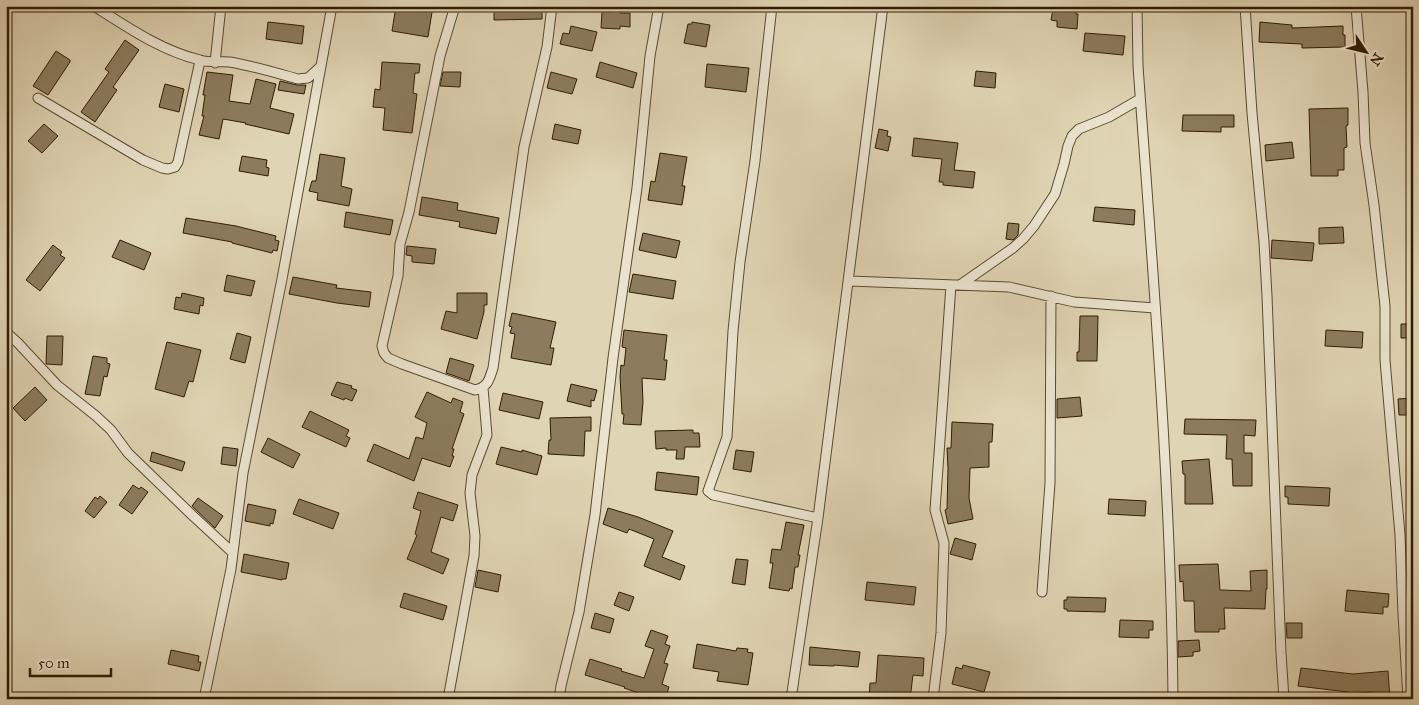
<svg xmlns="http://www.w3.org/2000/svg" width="1419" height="705" viewBox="0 0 1419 705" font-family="'IM FELL Great Primer',serif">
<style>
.building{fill:#8b7c5e;stroke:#301c00}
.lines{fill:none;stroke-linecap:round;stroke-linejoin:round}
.minor-casing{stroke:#5c4a2d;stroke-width:11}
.minor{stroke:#eae3ce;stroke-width:9}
</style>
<rect width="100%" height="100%" fill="#dfd4b4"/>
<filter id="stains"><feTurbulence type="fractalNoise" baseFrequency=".004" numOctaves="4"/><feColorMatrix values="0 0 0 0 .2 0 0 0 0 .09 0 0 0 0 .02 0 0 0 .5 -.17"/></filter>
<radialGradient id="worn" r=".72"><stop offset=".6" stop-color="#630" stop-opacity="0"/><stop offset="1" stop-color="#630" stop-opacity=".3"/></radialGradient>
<!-- building -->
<path class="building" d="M396,6H433L428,37L392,31Z
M494,6H542V19L494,20Z
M1059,6H1076V14H1078L1077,29L1057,27V21L1051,20L1053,9L1058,10Z
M611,10H620V13H630V27L620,26V29L601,28L602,12H611Z
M268,22L304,26L302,44L266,39Z
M692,22L710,25L706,47L684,43L688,24H692Z
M1260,22L1292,25V28L1343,26V35H1345V47L1302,48V44L1259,42Z
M571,26L597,32L592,51L560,44L563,33L569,34Z
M1085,33L1125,36L1123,55L1083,51Z
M125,40L139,50L113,87L117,90L95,122L81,112L109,72L105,69Z
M56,51L70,60V62L48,95L33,86Z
M382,62L420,64L419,73H415L413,93L417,94L412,133L383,130L385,108L373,107L375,89L380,90Z
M600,62L637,73L633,88L596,77Z
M707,64L749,68L746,92L705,87Z
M976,71L996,73L995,88L974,86Z
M207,72L233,75L229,101L250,104L256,79L276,84L270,108L294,114L289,134L245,124L246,123L223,119L219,139L199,135L204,116H202L205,95H203Z
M443,72H461L460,87L440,86Z
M551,72L577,79L572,94L547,88Z
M280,81L297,85H306L304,94L278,90Z
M165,84L184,89L179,112L159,107Z
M1348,108V125L1346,126L1347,147L1344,148V170H1338V176H1311L1309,109Z
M1183,115H1234V127H1221V132L1182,131Z
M44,124L58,136L42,153L28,141Z
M555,124L581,130L578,144L552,139Z
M879,129L888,131L887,136L891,137L888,151L875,148Z
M914,138L958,143L954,170L975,172L973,188L943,185V182H939L942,159L912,156Z
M1292,142L1294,158L1266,161L1265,145Z
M660,153L687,157L682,186H685L682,205L648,200L651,181L655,182Z
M320,154L345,158L341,186L352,189L349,206L317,200L318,193L309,191L312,181H316Z
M242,156L267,160L266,167L269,168L268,176L239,171Z
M422,197L458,203L457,210L499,218L496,234L459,227L460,222L419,215Z
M1095,207L1135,210L1134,225L1093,221Z
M346,212L393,220L390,235L344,227Z
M186,218L236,226L276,236L275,240L279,241L277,251L273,250L272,253L232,243V242L183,233Z
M1008,223L1019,224L1018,235L1013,240L1006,239Z
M1343,227L1344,243L1319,244V228Z
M643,233L680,241L676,258L639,250Z
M120,240L151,253L144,270L112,257Z
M1272,240L1314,243L1312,261L1271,258Z
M53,245L62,252L60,255L65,258L40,291L26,280Z
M407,246L436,249L434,264L412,262V256L406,255Z
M633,274L676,281L673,299L629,292Z
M227,275L255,281L251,296L224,291Z
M293,277L337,285L336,288L371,292L369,307L337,303L289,294Z
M182,293L204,298L203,306L200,305L199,314L174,309L176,297L181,298Z
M457,293H487V305H484V312L477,339L441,329L446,311L457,313Z
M512,313L556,322L550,348H554L551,365L511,358L515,334L510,333L512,327L509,326Z
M1080,316H1098L1097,361H1077V352H1079Z
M1401,324H1413V338H1401Z
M624,330L667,335L664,360H667L665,380L642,378L643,402L641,425L623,424L624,414H622L620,376L621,365L624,366L626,348L622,347Z
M1326,330L1363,332L1362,348L1325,346Z
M237,333L251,337L245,363L230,359Z
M47,336H63L62,365L46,364Z
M167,342L201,350L193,382L189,381L184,397L155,389Z
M93,356L107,358V363L110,364L107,377L104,376L100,396L85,394Z
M450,358L474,365L469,381L446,373Z
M337,382L352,386L351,388L357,390L352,401L345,398L344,400L331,395Z
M571,384L597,390L594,401L591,400V407L567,401Z
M35,387L47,400L25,421L13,408Z
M427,392L451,403L453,398L463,402L460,412L464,414L452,449H454L452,456H454L450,467L422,458L414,481L367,461L374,444L409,459L416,437L423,439L427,423L415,417Z
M503,393L543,402L539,419L499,410Z
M1080,397L1082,416L1057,418V399Z
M1413,398V415H1399L1398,399Z
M310,411L349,430L346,436L350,438L346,447L302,427Z
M591,417V431H585L584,456L548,454L549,440H551L550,418Z
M1185,419L1256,420L1255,436L1244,435V453H1252V486H1233L1232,459H1226L1227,435L1184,434Z
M952,422L993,424L992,442H989V467L970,468L969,498L973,519L948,524L945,510L947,509L948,468L947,448H951Z
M693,430V433H699L700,447H685L684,459H676L677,450H666V448L656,449L655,431Z
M268,438L300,454L293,468L261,452Z
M223,447L238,449L236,466L221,464Z
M501,447L522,452V450L542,456L537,475L496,464Z
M736,450L754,452L751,472L733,469Z
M152,452L185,462L182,471L150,461Z
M1209,459L1213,504H1185V474H1183L1182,461Z
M657,472L699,477L697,495L655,490Z
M133,485L139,489L141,487L148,492L132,514L119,505Z
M1285,486L1330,488L1329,506L1288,504V497H1285Z
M418,492L458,505L453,521L441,517L431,552L449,559L443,574L407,559L417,535L415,534L421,511L413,508Z
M100,496L107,502L94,518L85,511L95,497L98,499Z
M198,498L223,516L215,528L192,506Z
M299,499L339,513L333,529L293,514Z
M1109,499L1146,501L1145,516L1108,514Z
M248,504L276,510L273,524L270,523V526L245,521Z
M608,508L638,517L673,531L662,557L685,566L680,580L644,566L654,539L629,529L627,533L603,524Z
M786,522L804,525L798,555H800L798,567H795L792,589L790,588L789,591L769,588L773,563H770L772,549L781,550Z
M955,538L976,544L972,560L950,554Z
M244,554L289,563L286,579H282V580L241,572Z
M736,559L748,560L745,585L732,583Z
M1218,564L1220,590L1251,591L1250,571L1267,570V589H1266L1265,609L1224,608L1225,629H1219V632H1195L1194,601H1184L1183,581L1180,582L1179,565Z
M478,570L501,575L498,592L475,587Z
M867,582L916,587L914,605L865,600Z
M1347,590L1389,594L1388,607H1383V614L1345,611Z
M619,592L634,597L629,611L614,605Z
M404,593L447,606L443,620L400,607Z
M1067,597L1106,598L1105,612L1067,611V609H1064V600H1067Z
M595,613L614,619L610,633L591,628Z
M1120,620L1153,621V630H1149V638L1119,637Z
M1286,623H1302V638H1287Z
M651,630L668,636L665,644L670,646L664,663L668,664L662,684L669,687L665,699H656L624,688L625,687L585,675L590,659L622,669L621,671L644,678L654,649L645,646Z
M1199,640L1200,651L1193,652V656L1178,657V641Z
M697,644L736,651L737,648L748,649L747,652L753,653L748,685L717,681L719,672L693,668Z
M810,647L860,652L858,667L834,665V666L809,665Z
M171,650L199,656L198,662H201L199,671L168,664Z
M878,655L924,658L923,676L913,675L910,699H869L870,683H876Z
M963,665L990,672L984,692L952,684L956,667L962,669Z
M1301,668L1353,674L1388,671L1390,699H1373L1372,692L1348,694V692L1298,686Z"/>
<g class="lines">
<defs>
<path id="minor" d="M94,6C127,27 162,51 200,60C210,63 220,61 230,62C253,66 276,73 298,79L308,78L320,67
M455,6L440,56L409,212L400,244L398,276L382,346L384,353L388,358L402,364L475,390C488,387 489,380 493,368L524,147L547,47L552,6
M772,6L755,161L740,262L733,331L727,437L708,491L713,495L818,518
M1137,6L1138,66C1153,276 1171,487 1173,699
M1245,6L1252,113L1264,242L1267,296L1281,653L1284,699
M1356,6L1363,92L1365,143L1374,205L1385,306V360L1400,535L1403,614L1408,699
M215,63L221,6
M38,98L143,160L162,168L168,169L175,167L178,162L200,61
M849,281L1009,287L1074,302L1155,308
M960,285L1013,248L1023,239L1034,226L1055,194L1064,164L1068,146L1072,136L1079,129L1109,117L1140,99
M6,332L18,343L57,385L96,416L111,430L128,453L192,515L232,552
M1042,592L1050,483L1051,296
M204,699L231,569L243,473L282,279L332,6
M448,699L474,556L475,536L470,493L472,475L487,435L483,388
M559,699L561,686L579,612L595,515L613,358L637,188L650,56L659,6
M791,699L818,518L883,6
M933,699L941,633L944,543L935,510L951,285"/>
</defs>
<!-- minor casing -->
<use href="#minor" class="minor-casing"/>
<!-- minor -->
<use href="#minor" class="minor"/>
</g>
<!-- margin -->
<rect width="1419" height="705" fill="none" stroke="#dfd4b4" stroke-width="25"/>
<rect x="8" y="8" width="1404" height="690" fill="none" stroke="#301c00" stroke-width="2.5"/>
<rect x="12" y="12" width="1394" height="680" fill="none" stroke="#301c00"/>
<!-- north arrow -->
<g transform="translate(1366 52) rotate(125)" stroke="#eae3ce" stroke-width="4" paint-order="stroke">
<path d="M0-4L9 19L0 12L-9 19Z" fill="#301c00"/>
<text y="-8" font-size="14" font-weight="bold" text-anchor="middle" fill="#301c00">N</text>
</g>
<!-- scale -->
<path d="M30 668v8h81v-8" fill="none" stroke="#301c00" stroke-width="2.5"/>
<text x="38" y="668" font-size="15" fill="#301c00" stroke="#eae3ce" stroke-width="4" paint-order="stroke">50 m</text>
<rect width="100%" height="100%" filter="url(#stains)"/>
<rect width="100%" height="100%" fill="url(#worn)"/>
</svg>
